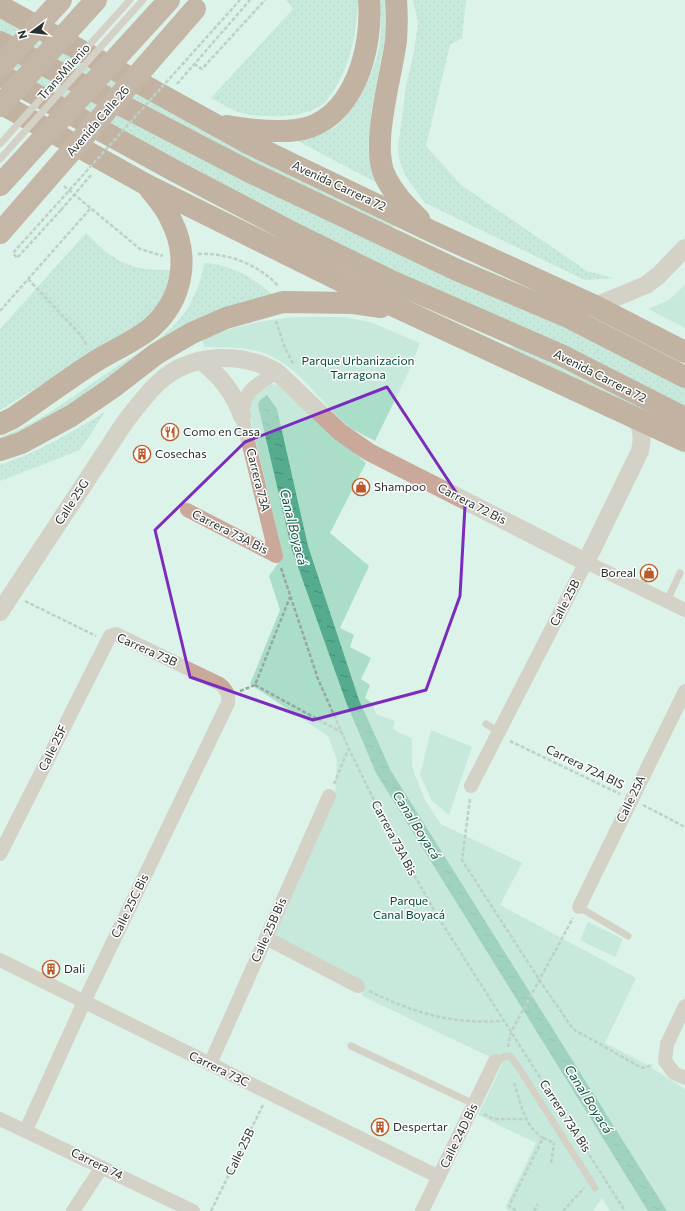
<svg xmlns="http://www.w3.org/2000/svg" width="685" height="1211" viewBox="0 0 685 1211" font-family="Commissioner,sans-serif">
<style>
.grass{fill:url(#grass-dots)}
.park{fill:#abdec9}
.water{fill:url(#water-ripples)}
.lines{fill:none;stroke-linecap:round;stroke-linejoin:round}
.path{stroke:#96a8a0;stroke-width:2.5;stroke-dasharray:4 2;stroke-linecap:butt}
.service{stroke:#caa99b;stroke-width:7}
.minor{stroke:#caa99b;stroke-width:14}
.tertiary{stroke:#caa99b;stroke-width:18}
.trunk{stroke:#a2644a;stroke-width:22}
.path-bridge{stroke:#96a8a0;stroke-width:2.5;stroke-dasharray:4 2;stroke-linecap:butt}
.service-bridge{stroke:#caa99b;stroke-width:7}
.primary-bridge{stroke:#a86f57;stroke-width:22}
.marked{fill:none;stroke:#7b2cbf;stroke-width:3;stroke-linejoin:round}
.labels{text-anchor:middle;stroke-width:3;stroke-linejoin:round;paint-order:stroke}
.street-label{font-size:12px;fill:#28312d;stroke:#fff}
.park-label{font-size:12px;fill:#004d39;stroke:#fff}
.poi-label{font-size:12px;fill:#28312d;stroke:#fff;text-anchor:start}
.water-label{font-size:13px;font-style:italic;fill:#105642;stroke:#fff}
</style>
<defs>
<pattern id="grass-dots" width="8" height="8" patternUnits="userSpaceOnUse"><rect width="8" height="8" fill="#abdec9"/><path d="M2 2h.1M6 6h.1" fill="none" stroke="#93bfad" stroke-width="1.8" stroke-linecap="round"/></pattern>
<pattern id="water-ripples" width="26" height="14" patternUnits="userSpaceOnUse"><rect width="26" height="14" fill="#55ab8d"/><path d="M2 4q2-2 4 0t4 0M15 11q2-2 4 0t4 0" fill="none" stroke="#468c74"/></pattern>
</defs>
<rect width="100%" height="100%" fill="#dcf3e9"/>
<!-- grass -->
<path class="grass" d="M286,0H358C357,34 349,74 326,101C311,119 259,119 238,112C229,109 220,102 211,98L293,9Z
M380,0H385V39L371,113L368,148L371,165L377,183L294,139C308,137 323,136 335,127C344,120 349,111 355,101C379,65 383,43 380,0Z
M413,0H466L462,38L450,45L426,146L461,185L587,271L614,278L585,280L425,203L406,177L400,163L398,148L406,86L414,52L418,23Z
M0,17L402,226L385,227L257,168L0,33Z
M0,47L511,300L685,384V410L385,270L0,70Z
M86,233C114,262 130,271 171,270L162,301L143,323L0,410V329Z
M204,263C229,264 254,277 272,295L30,430L0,443V437C35,426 76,394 107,373C131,357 165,339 182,316C193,302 202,280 204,263Z
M503,347H519L685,428V435Z
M105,412L80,450L0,481V465C38,452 71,433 105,412Z"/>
<!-- park -->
<path class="park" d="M685,285V328L648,309L669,300Z
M294,317H344L370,322L420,343L409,371L375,441C365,435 351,430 343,422C320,400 300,370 271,356C251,346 225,348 204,347L202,340C234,326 259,321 294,317Z
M271,384L281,386L366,463L330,533L369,566L340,628L354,635L350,647L371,658L361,679L370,685L365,698L372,703L376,714L395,721L393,729L412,739V765L415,775L426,802L441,824L522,863L500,905L636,978L605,1043L644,1063L685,1089V1211H610L602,1198L593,1211H509L505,1208L536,1143L478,1115L502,1065L488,1056L362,996L361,982L274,937L335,798L337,760L328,736L250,684L280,610L269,576L283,556L250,416L249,397Z
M431,730L472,747L449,815L432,801L420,775Z
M588,922L623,939L615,957L580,940Z"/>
<!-- water -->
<path class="water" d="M267,395L277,409L308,546L359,700L391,771L667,1211H648L376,773L346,702L292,550L258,405L260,400Z"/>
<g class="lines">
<!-- path -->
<path class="path" d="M194,64L202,69L265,0
M177,84L250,0
M64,186L140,249L163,256
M61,210L92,174
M198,254C226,252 260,265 278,286
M28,279L80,334L87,346
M0,311L90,209
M276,321L285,348L294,365
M281,568L318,679L349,749L388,829L438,917L625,1211
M25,601L96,636
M255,685L341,732
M240,691L255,685L290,597
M510,741L620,794
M334,784L348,750
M470,799L462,860L540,981L573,1029L642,1068L653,1065
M643,805L685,827
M369,991C417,1014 450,1024 504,1021
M508,1047L511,1032L573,918
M514,1083C521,1103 524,1126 543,1138L509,1206L517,1211
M484,1114L493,1119H526
M543,1138L554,1143
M551,1163L554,1143
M211,1211L263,1105
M534,1211L538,1204
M563,1211L584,1188"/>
<!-- service -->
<path class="service" d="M641,588L646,577
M667,601L680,573
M486,724L499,732
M579,907L628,936
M351,1046L474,1104
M495,1061L506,1056L511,1057L519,1068L595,1188"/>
<!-- minor -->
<path class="minor" d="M187,510L276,556
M276,556L242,416C244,389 255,386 277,372
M471,786L586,562L685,610
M0,854L110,636L116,634L220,684C227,690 229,694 228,703L84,1002L26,1130
M579,907L685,691
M266,938L358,986
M0,960L439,1177
M685,1006L667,1044L665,1061L674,1073L685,1078
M210,1064L329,796
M0,1119L193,1211
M73,1211L102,1167
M422,1211L495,1061"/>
<!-- tertiary -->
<path class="tertiary" d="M595,306L646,285L659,275L685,248
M201,361C221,376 234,393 242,416
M0,612L125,422C136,408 146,394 159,382C191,353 240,351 277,372L340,432L369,452L586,562L640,451C643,438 642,429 636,417"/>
<!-- trunk -->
<path class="trunk" d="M396,0C397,13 397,26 396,40C392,75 370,144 385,176C393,193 406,206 419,219
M0,6L250,144L435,233L595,306L685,352
M0,42L248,171L457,270L566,316L685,377
M0,75L175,171L295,234L389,280L561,355L685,418
M0,103L147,185L351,286L685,441
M227,126C250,130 274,133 297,130C354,122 373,48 369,0
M0,424L13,418C41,399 68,379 96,361C114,350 135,341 151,328C183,300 190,257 171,220C166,208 157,198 149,188
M0,450L21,443L71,416L112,388L156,354L192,333L226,318L283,302L353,303L381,307"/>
<!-- path-bridge -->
<path class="path-bridge" d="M61,210L17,258L13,253L240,0"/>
<!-- service-bridge -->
<path class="service-bridge" d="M0,144L130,0
M0,159L143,0"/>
<!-- primary-bridge -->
<path class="primary-bridge" d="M0,67L61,0
M0,106L96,0
M0,185L169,0
M0,233L195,9"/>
</g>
<!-- marked area -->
<path d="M0 0H685V1211H0ZM387,387L465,506L460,596L426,690L313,720L190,677L155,530L245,442Z" fill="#dcf3e9" fill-opacity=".55" fill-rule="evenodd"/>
<path class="marked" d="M387,387L465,506L460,596L426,690L313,720L190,677L155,530L245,442Z"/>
<!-- icons -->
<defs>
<symbol id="restaurant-ring" viewBox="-11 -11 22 22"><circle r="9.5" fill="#fff" stroke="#bd5827" stroke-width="1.5"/><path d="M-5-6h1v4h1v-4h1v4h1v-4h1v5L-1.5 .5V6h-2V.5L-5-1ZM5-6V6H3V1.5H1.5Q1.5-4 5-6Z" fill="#bd5827"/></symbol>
<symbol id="building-ring" viewBox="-11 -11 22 22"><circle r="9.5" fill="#fff" stroke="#bd5827" stroke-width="1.5"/><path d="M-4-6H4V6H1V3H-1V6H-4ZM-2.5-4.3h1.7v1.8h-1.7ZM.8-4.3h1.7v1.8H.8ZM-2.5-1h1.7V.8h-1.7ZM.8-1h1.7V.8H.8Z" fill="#bd5827"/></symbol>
<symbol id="shop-ring" viewBox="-11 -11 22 22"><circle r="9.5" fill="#fff" stroke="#bd5827" stroke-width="1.5"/><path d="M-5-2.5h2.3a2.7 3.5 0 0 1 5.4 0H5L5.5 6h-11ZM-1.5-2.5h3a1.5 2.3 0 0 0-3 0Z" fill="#bd5827"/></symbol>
</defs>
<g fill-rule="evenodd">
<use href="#restaurant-ring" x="160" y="422" width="20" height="20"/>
<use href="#building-ring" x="132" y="444" width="20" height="20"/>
<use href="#shop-ring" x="351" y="477" width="20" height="20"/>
<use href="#shop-ring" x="639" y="563" width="20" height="20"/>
<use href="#building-ring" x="41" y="959" width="20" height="20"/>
<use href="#building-ring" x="370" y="1117" width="20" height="20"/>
</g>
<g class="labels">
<!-- street labels -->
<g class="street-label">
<text transform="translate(64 72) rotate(-48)" y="4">TransMilenio</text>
<text transform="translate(98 121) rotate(-49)" y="4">Avenida Calle 26</text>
<text transform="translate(339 186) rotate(25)" y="4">Avenida Carrera 72</text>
<text transform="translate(600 376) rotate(27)" y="4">Avenida Carrera 72</text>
<text transform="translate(258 480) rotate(76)" y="4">Carrera 73A</text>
<text transform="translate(72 502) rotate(-57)" y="4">Calle 25G</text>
<text transform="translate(472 504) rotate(27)" y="4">Carrera 72 Bis</text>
<text transform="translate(230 532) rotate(27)" y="4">Carrera 73A Bis</text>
<text transform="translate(565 603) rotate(-63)" y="4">Calle 25B</text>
<text transform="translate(147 650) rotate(24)" y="4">Carrera 73B</text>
<text transform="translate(53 748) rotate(-64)" y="4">Calle 25F</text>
<text transform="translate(585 767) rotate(26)" y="4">Carrera 72A BIS</text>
<text transform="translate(631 799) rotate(-64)" y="4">Calle 25A</text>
<text transform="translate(394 838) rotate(62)" y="4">Carrera 73A Bis</text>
<text transform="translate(130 906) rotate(-64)" y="4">Calle 25C Bis</text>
<text transform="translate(269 930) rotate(-66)" y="4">Calle 25B Bis</text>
<text transform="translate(219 1069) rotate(26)" y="4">Carrera 73C</text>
<text transform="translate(565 1116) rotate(57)" y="4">Carrera 73A Bis</text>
<text transform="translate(459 1136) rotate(-64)" y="4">Calle 24D Bis</text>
<text transform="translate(240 1152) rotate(-64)" y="4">Calle 25B</text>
<text transform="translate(97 1164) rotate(26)" y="4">Carrera 74</text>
</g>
<!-- park labels -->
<g class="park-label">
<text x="358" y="365">Parque Urbanizacion<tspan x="358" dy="14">Tarragona</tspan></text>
<text x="409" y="905">Parque<tspan x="409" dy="14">Canal Boyacá</tspan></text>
</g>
<!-- poi labels -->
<g class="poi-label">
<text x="183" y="436">Como en Casa</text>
<text x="155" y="458">Cosechas</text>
<text x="374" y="491">Shampoo</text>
<text x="636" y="577" text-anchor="end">Boreal</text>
<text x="64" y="973">Dali</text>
<text x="393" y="1131">Despertar</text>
</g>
<!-- water labels -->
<g class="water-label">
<text transform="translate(294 527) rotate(76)" y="5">Canal Boyacá</text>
<text transform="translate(417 825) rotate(58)" y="5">Canal Boyacá</text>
<text transform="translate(589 1099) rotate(58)" y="5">Canal Boyacá</text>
</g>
</g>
<!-- north arrow -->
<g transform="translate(32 32) rotate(255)" stroke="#ffffff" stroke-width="3" paint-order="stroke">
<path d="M0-3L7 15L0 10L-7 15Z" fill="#28312d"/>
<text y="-6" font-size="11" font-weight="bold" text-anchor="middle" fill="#28312d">N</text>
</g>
</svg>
